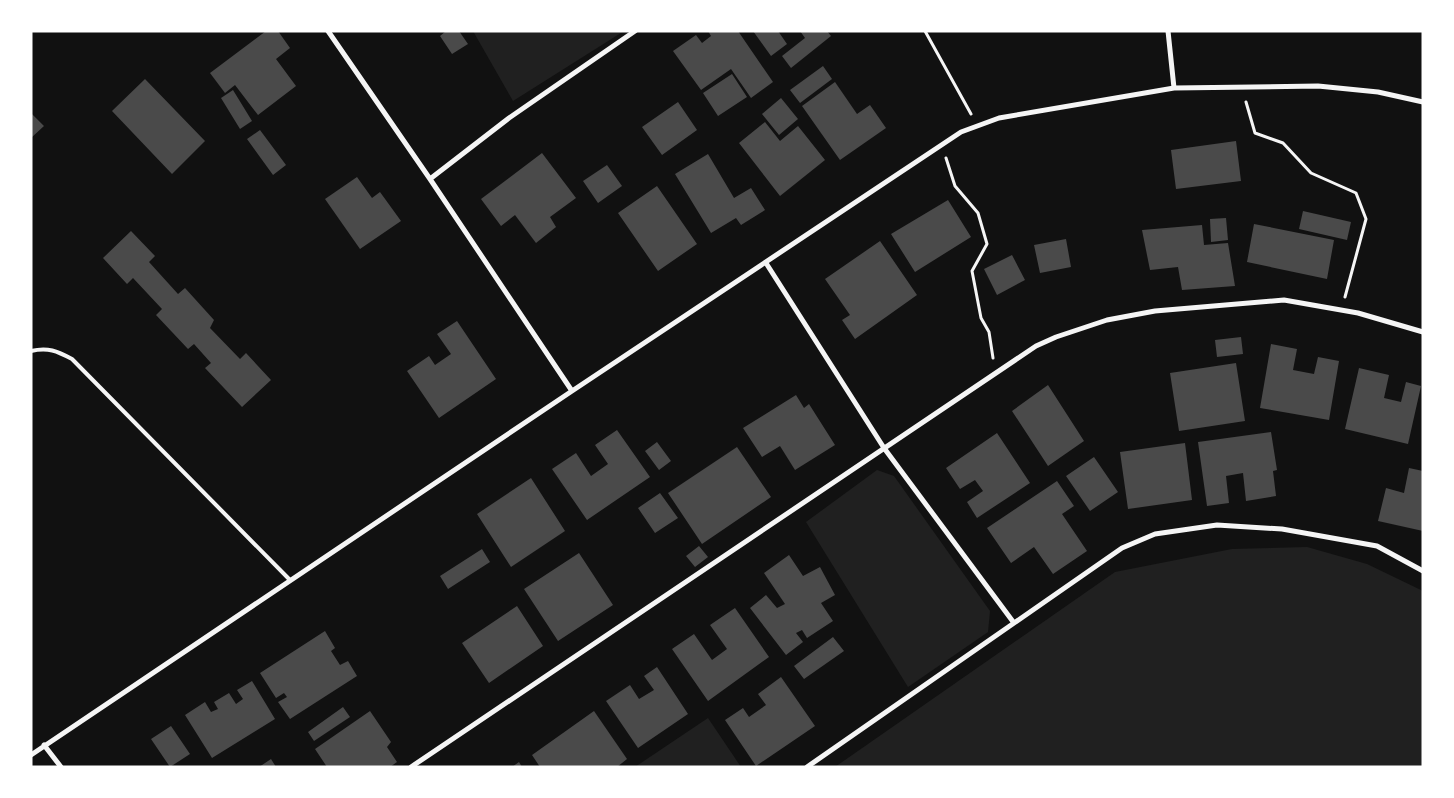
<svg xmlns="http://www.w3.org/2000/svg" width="1454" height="798" viewBox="0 0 1454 798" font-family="'Fira Sans',sans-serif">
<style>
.green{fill:#202020}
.building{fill:#4a4a4a}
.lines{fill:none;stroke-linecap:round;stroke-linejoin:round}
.path{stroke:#f5f5f5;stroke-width:3}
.service{stroke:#f5f5f5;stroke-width:4}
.minor{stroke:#f5f5f5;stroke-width:5}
</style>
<rect width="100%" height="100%" fill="#111"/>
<!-- green -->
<path class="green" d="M473,31H624L513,101Z
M877,470L894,476L990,611L988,632L908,687L806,522Z
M1307,547L1367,564L1423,591V767H835L1115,572L1232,549Z
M708,718L741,767H635Z"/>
<!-- building -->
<path class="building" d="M266,31H278L290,48L276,59L296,86L258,115L235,85L225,93L210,73Z
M446,31H459L468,44L452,54L440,36Z
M708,31H738L773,82L751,98L731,69L701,90L673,51L696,35L702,43L711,36Z
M753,31H778L787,44L771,56Z
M800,31H827L831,36L791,68L782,56L805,38Z
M823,66L832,79L800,103L790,90Z
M732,74L747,97L718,116L703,93Z
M145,79L205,141L172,174L112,111Z
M835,82L857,114L870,105L886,128L840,160L802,106Z
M233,90L252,121L240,129L221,98Z
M781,98L798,119L779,135L762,114Z
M678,102L697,130L662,155L642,127Z
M31,113L44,126L31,138Z
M765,122L780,141L798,126L825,160L780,196L739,143Z
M260,130L286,165L273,175L247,139Z
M1236,141L1241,181L1176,189L1171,150Z
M542,153L576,198L550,217L556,227L536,243L515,215L501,226L481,199Z
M708,154L734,198L751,188L765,210L741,225L736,218L711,233L675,174Z
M607,165L622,186L598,203L583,181Z
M357,177L372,198L380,192L401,221L360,249L325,199Z
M657,186L697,244L658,271L618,213Z
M948,200L971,237L915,272L891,234Z
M1303,211L1351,222L1347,240L1299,229Z
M1226,218L1228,240L1211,242L1210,219Z
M1254,224L1334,240L1327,279L1247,262Z
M1202,225L1204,245L1228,243L1235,286L1182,290L1178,267L1150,270L1142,230Z
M131,231L155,256L149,262L178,294L185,288L214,320L210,328L240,359L246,353L271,380L242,407L205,368L211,363L194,344L188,349L156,315L162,309L133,278L127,284L103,258Z
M1066,239L1071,267L1040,273L1034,245Z
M880,241L917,295L855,339L842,320L850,315L825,279Z
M1012,255L1025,280L997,295L984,269Z
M457,321L496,379L439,418L407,371L429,356L435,365L451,354L437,334Z
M1241,337L1243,354L1217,357L1215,340Z
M1271,344L1297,349L1293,370L1314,374L1318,357L1339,361L1329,420L1260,408Z
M1236,363L1245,421L1179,431L1170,373Z
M1359,368L1389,375L1384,398L1401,402L1406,382L1421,386L1408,444L1345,429Z
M1048,385L1084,441L1048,466L1012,411Z
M796,395L804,408L809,404L835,445L795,470L780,446L762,457L743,428Z
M617,430L650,477L587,520L552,469L576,453L591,476L608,464L595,445Z
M1271,432L1277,470L1273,471L1276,496L1246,501L1243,473L1226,476L1229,503L1207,506L1198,442Z
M997,433L1030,483L977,518L967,502L983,491L975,480L960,489L946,468Z
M657,442L671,461L659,470L645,451Z
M1185,443L1192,500L1128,509L1120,452Z
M737,447L771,497L702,544L668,493Z
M1094,457L1118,492L1090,511L1066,476Z
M1409,468L1423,471V531L1378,521L1386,488L1404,493Z
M531,478L565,531L511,567L477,514Z
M1057,481L1074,506L1062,514L1087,551L1053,574L1034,547L1011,563L987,528Z
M660,493L678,518L655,533L638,508Z
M699,546L708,557L695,567L686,556Z
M482,549L490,562L448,589L440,576Z
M579,553L613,605L558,641L524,589Z
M789,555L803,576L820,567L835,595L821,603L833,621L807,638L802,630L796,633L803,642L786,655L750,608L766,595L777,608L785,604L764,573Z
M517,606L543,646L489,683L462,643Z
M735,608L769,657L708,701L672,649L694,634L712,660L727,649L710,625Z
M325,631L335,648L331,651L340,665L348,661L357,676L290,719L278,702L287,697L284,693L276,698L260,673Z
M833,637L844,651L804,679L794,666Z
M657,667L688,714L638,748L606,701L630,685L639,699L654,690L644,676Z
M781,677L815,726L756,766L725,720L743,708L749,717L766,705L758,694Z
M252,681L275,719L212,758L185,715L205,702L211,712L218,709L214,702L229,693L236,704L243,699L237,690Z
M343,707L350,717L314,741L308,732Z
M370,711L391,742L387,747L397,762L390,767H327L315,749Z
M594,711L627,759L617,767H540L532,755Z
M171,726L190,754L170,767L151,739Z
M271,759L276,767H259Z
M519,762L522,767H512Z"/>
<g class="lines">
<!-- path -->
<path class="path" d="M925,31L971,114
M1246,102L1255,133L1283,143L1311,173L1356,193L1366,219L1345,297
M946,158L955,186L978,213L987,244L972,271L981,318L989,332L993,358"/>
<!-- service -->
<path class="service" d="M31,351C48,347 57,351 72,359L290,580"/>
<!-- minor -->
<path class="minor" d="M328,31L430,179
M1168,31L1174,88
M766,263L884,448L1014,623
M572,391L430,179L509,118L635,31
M44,745L61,767
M31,755L572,391L961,132L999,118L1174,88L1318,86L1378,92L1423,102
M411,767L1036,346L1056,337L1107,320L1155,311L1284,300L1358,313L1423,332
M807,767L1122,548L1155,534L1217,525L1282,529L1377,546L1423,571"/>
</g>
<!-- border -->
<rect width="1454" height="798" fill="none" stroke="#ffffff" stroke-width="65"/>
</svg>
